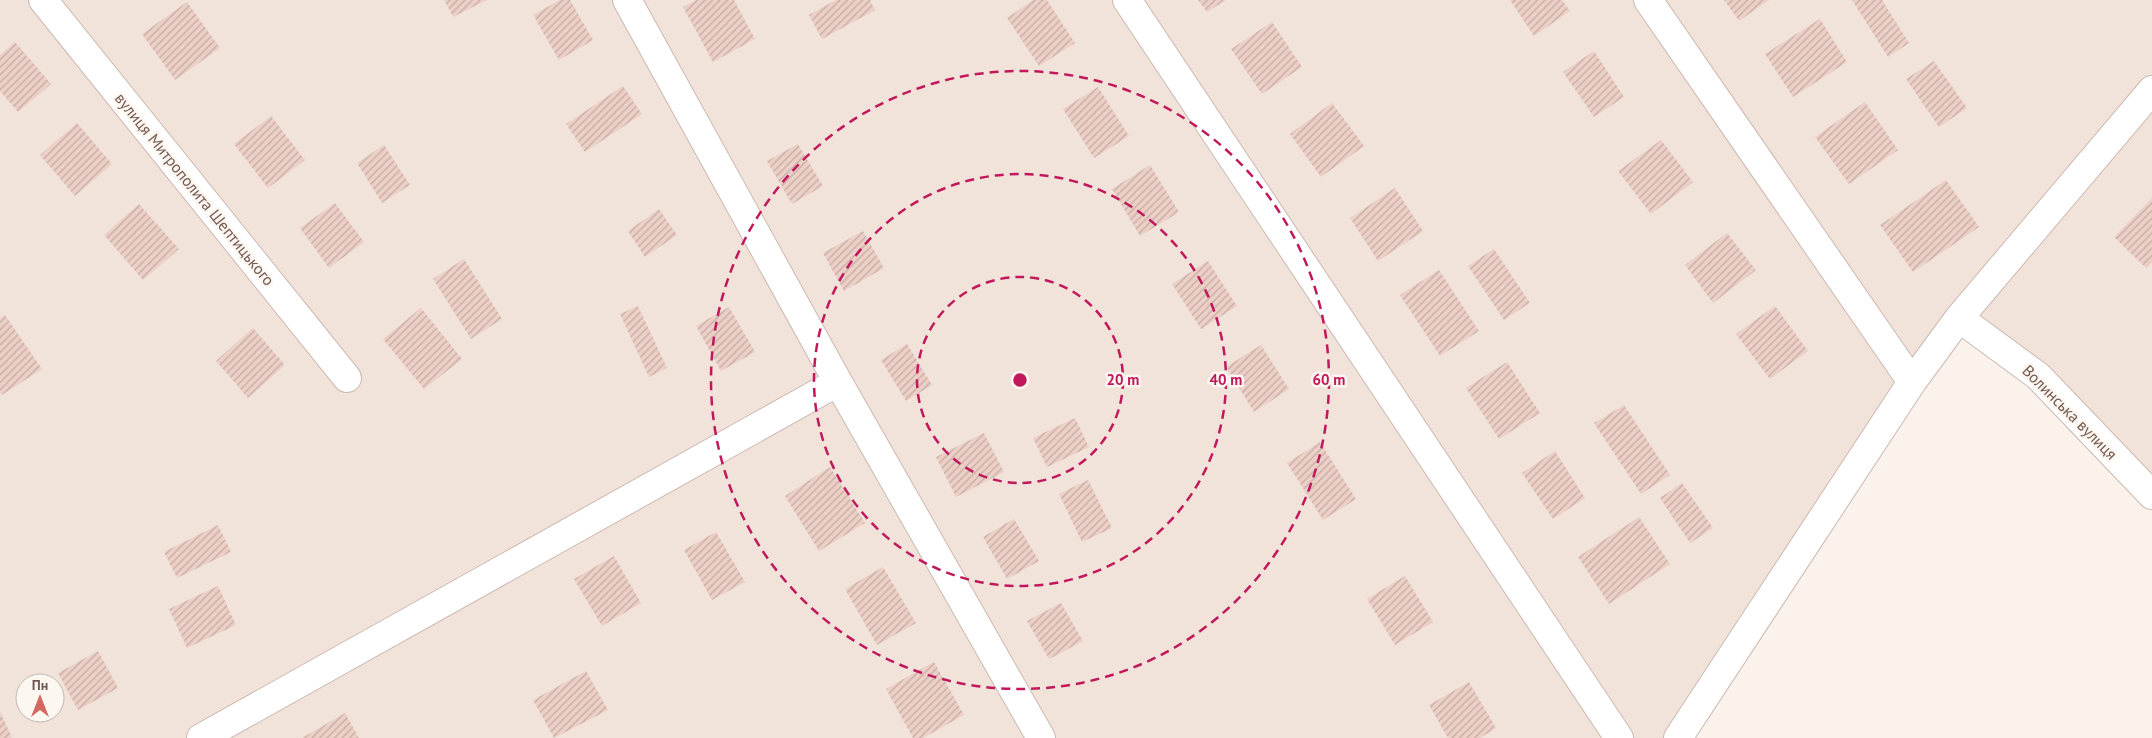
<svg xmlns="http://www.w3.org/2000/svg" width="2152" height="738" viewBox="0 0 2152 738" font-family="'PT Sans',sans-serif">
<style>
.residential{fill:#f1e3da;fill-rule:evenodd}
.building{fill:url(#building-hatch)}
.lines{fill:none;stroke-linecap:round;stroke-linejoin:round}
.street-casing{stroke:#ccb9b2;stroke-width:30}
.street{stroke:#fff;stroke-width:28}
.ring{fill:none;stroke:#c2185b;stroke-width:2.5;stroke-dasharray:9 6}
.labels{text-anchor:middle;stroke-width:5;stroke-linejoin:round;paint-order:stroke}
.street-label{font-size:16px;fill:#735851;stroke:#fdf7f1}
.centre{fill:#c2185b;stroke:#fdf7f1;stroke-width:2.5}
.ring-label{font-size:15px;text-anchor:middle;font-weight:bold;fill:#c2185b;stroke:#fdf7f1;stroke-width:5;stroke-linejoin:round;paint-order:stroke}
</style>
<defs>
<pattern id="building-hatch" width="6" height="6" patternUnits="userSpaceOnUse" patternTransform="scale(1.25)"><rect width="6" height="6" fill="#eccfc6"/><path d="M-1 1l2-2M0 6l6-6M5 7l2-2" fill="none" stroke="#c4aba3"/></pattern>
</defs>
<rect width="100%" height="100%" fill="#faf2eb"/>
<!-- residential -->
<path class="residential" d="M0,0H2152V495L1959,318L1678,738H0ZM25,683H55V713H25Z"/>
<!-- building -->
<path class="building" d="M444,0H487L453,17Z
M560,0H570L593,40L559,60L533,15Z
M696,0H734L755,39L713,62L683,7Z
M836,0H870L875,10L822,39L809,15Z
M1033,0H1047L1075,43L1039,66L1007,18Z
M1198,0H1226L1207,12Z
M1510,0H1562L1570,11L1534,36Z
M1724,0H1769L1739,21Z
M1852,0H1882L1909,43L1888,57Z
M187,2L220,48L175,80L142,34Z
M1820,19L1847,62L1793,97L1765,54Z
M1272,22L1302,67L1262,94L1231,49Z
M15,42L51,84L18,112L0,91V55Z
M1594,51L1624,97L1594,117L1563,72Z
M1934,61L1967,108L1939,127L1906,79Z
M623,86L642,114L585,152L566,124Z
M1098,87L1129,136L1094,158L1063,109Z
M1865,102L1898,150L1849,184L1815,137Z
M1332,103L1364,146L1321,177L1290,134Z
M271,116L305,160L268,188L234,144Z
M77,123L112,164L75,196L40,155Z
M1661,140L1693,182L1651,214L1618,171Z
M798,144L823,186L792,204L767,161Z
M384,145L410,185L382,203L357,163Z
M1150,165L1179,212L1140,236L1112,189Z
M1946,180L1979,227L1913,272L1880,225Z
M1395,188L1423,231L1378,261L1350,218Z
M2152,198V262L2146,268L2114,237Z
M335,203L364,242L329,268L300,228Z
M139,204L179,249L143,280L104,235Z
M659,209L677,235L645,257L628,231Z
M863,231L884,268L844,291L823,253Z
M1727,233L1756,270L1713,303L1685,265Z
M1494,249L1530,303L1504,320L1468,266Z
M464,259L502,319L471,339L433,279Z
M1208,261L1237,306L1201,329L1172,284Z
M1439,270L1479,331L1440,356L1400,295Z
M638,306L667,368L649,377L620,314Z
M1775,306L1808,351L1770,379L1736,334Z
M729,307L755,352L721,371L696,326Z
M421,308L462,359L424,389L383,339Z
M5,315L42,369L2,395L0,392V318Z
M253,328L285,365L248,398L216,361Z
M907,344L932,385L906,401L881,360Z
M1261,345L1289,389L1254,412L1226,367Z
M1507,362L1540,413L1499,439L1466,388Z
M1624,405L1670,475L1641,494L1594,423Z
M1075,418L1089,447L1047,467L1033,438Z
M984,433L1004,472L956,497L936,457Z
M1320,442L1356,499L1323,520L1287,463Z
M1555,451L1585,498L1553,519L1522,473Z
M830,467L865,523L819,551L785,496Z
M1088,480L1112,528L1082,542L1059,494Z
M1682,483L1713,528L1690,543L1660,498Z
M1639,517L1670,564L1609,604L1578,557Z
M1014,519L1039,561L1007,579L983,537Z
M218,525L231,552L177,578L164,552Z
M716,532L745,582L712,600L684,550Z
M614,556L641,603L602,626L574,579Z
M883,567L916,623L877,645L845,589Z
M1405,576L1433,622L1395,645L1367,599Z
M218,586L236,625L187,648L169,609Z
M1061,603L1083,641L1049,659L1027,621Z
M98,651L118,688L78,710L58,673Z
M934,662L964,715L923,738H913L886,689Z
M586,671L608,710L554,738L533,700Z
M1469,682L1496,728L1480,738H1448L1429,705Z
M0,712L12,737L10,738H0Z
M345,713L359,738H302Z"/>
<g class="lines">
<defs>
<path id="street" d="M43,0L347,378
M627,0L838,382L1041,738
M1127,0L1619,738
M1648,0L1912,382
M1959,318L2038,376L2152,495
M201,738L838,382
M1678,738L1912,382L1959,318L2152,90"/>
</defs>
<!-- street casing -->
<use href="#street" class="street-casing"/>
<!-- street -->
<use href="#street" class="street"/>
</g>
<!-- distance rings -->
<g class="ring">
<circle cx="1020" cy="380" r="103"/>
<circle cx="1020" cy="380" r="206"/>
<circle cx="1020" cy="380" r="309"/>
</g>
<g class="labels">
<!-- street labels -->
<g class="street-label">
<text transform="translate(195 189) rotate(51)" y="6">вулиця Митрополита Шептицького</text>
<text transform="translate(2070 412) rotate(45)" y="6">Волинська вулиця</text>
</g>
</g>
<circle cx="1020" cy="380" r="8" class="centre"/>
<g class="ring-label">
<text x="1123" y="385">20 m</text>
<text x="1226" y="385">40 m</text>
<text x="1329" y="385">60 m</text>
</g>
<!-- north arrow -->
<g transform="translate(40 698)"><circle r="24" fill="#fdf7f1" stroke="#c6b7b1"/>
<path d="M0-4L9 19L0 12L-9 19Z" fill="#d46760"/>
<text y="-8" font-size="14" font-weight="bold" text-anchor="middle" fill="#735851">Пн</text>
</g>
</svg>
